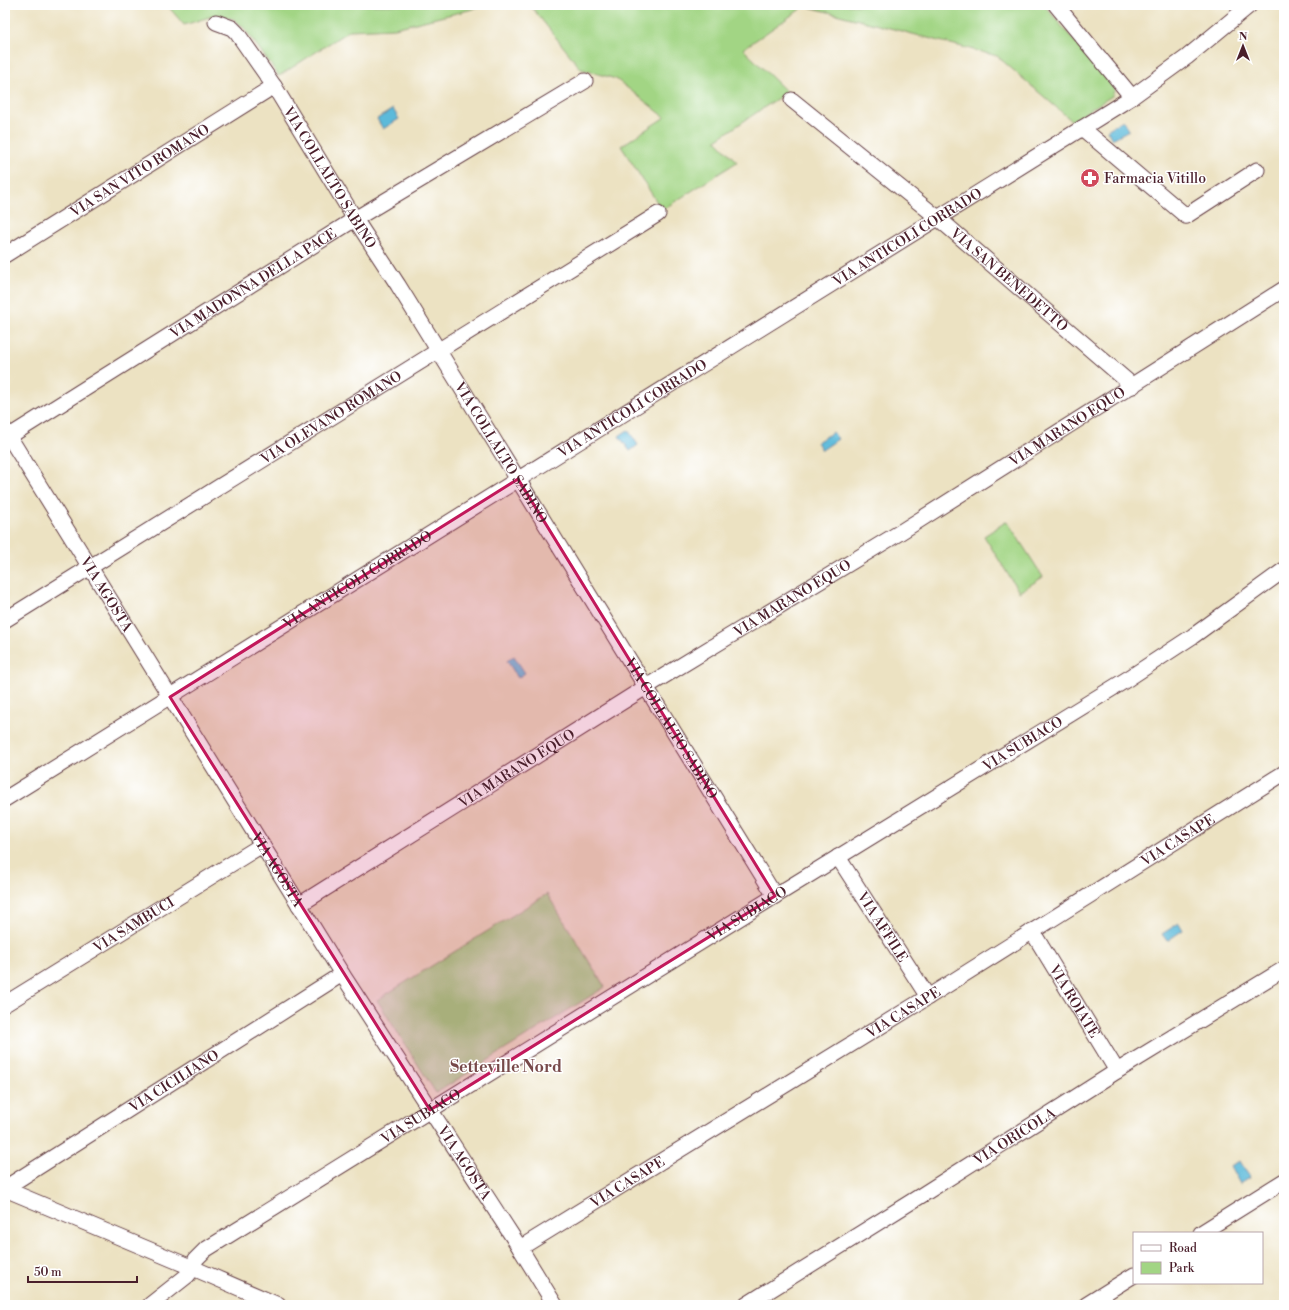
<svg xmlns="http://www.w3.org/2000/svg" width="1289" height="1310" viewBox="0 0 1289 1310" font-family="'Libre Bodoni',serif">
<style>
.green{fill:#a2d584;stroke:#767a58}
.water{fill:#5cbada;stroke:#536c82}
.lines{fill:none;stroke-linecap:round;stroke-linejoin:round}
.minor-casing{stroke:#623c42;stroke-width:17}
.minor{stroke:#fff;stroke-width:15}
.marked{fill:#c2185b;fill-opacity:0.2;stroke:#c2185b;stroke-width:3;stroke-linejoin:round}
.labels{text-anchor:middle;stroke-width:3;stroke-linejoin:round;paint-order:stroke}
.street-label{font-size:14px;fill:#4a1f2b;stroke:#fff}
.poi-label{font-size:14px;fill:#4a1f2b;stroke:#fff;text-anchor:start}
.quarter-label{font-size:16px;font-weight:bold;fill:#774949;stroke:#fff}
</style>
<rect width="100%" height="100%" fill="#fff"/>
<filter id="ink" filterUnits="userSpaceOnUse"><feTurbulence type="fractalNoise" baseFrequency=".025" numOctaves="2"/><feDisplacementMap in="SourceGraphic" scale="8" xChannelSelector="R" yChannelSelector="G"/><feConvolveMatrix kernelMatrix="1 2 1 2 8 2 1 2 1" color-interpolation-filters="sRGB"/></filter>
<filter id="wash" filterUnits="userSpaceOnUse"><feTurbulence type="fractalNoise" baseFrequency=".012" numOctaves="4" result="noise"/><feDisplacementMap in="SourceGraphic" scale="16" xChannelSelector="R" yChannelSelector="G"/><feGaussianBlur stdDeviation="0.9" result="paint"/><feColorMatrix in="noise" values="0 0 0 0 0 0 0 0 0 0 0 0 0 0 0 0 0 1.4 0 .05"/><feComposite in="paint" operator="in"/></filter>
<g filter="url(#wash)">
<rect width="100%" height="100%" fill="#ece2c2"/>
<!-- green -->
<path class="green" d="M167,5H484L469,10L395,28L350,30L279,76L244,28L234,19L216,15L184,25Z
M530,5H1044L1115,89L1112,96L1072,121L997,56L805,6L743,49L787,92L716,140L737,162L662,210L621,146L665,117L616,79L581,69Z
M1007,521L1043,577L1019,592L984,536Z
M547,894L605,987L436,1093L377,1000Z"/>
<!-- water -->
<path class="water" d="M393,109L399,119L383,129L377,119Z
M1123,120L1129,130L1112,139L1107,130Z
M628,430L638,445L630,451L619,436Z
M833,432L838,439L822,450L817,442Z
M514,656L525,673L518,678L507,661Z
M1179,923L1183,930L1167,941L1162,934Z
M1240,1161L1250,1178L1240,1184L1230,1166Z"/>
</g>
<g filter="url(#ink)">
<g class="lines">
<defs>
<g id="minor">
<path d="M1056,5L1132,97"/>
<path id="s1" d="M216,22L232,28L237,33L274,86L355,219L398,285L775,896"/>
<path id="s2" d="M792,100L938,218L1133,386"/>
<path d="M1082,128L1186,216L1257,170"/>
<path id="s3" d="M5,255L274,86"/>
<path id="s4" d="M5,430L342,974L520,1248L555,1305"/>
<path id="s5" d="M5,439L355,219L585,81"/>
<path id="s6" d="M5,620L658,214"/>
<path id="s7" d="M5,799L1132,97L1187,57L1250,5"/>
<path id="s8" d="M838,857L928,997"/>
<path id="s9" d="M299,905L646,687L899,533L1284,289"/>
<path id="s10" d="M1032,931L1117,1071"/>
<path id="s11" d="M5,1004L262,845"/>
<path id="s12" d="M5,1188L342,974"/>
<path d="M5,1189L193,1268L278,1305"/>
<path d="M1201,1233L1284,1181"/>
<path id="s13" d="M520,1248L928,997L1284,773"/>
<path id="s14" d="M150,1305L188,1275L193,1268L196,1259L205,1250L775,896L1129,678L1193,636L1284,570"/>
<path id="s15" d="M746,1305L922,1195L1117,1071L1284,969"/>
<path d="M1086,1305L1134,1275"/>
</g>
</defs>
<!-- minor casing -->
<use href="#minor" class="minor-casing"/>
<!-- minor -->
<use href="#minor" class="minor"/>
</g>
</g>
<!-- marked area -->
<path class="marked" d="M518,479L775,896L430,1110L170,697Z"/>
<!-- icons -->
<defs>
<symbol id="pharmacy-disc" viewBox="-11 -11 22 22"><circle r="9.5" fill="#d1495b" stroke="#fff"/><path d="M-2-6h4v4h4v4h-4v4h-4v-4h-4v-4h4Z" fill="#fff"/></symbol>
</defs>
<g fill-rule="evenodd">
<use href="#pharmacy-disc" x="1079" y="167" width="22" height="22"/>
</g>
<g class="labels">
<!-- street labels -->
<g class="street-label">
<text dy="5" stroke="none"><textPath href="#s3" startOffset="159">VIA SAN VITO ROMANO</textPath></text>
<text dy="5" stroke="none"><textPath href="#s1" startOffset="196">VIA COLLALTO SABINO</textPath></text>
<text dy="5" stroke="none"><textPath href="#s7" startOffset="1063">VIA ANTICOLI CORRADO</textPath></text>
<text dy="5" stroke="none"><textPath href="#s2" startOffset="282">VIA SAN BENEDETTO</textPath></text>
<text dy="5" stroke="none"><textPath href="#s5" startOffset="293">VIA MADONNA DELLA PACE</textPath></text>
<text dy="5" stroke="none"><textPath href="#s7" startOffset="739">VIA ANTICOLI CORRADO</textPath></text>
<text dy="5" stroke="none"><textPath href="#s6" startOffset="384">VIA OLEVANO ROMANO</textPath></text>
<text dy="5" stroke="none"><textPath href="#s9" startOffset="905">VIA MARANO EQUO</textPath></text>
<text dy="5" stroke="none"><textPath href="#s1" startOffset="520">VIA COLLALTO SABINO</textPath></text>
<text dy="5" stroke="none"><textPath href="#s7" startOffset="415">VIA ANTICOLI CORRADO</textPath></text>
<text dy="5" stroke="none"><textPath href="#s4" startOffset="193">VIA AGOSTA</textPath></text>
<text dy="5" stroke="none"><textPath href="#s9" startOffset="581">VIA MARANO EQUO</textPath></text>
<text dy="5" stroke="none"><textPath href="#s1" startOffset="844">VIA COLLALTO SABINO</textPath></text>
<text dy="5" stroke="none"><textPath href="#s14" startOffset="1041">VIA SUBIACO</textPath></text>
<text dy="5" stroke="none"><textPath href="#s9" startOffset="257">VIA MARANO EQUO</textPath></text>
<text dy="5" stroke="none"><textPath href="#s13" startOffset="774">VIA CASAPE</textPath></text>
<text dy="5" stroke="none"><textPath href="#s4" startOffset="517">VIA AGOSTA</textPath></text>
<text dy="5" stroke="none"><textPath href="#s14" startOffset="717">VIA SUBIACO</textPath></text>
<text dy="5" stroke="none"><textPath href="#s11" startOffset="151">VIA SAMBUCI</textPath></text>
<text dy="5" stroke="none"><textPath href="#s8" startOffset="83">VIA AFFILE</textPath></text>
<text dy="5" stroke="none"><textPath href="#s10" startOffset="82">VIA ROIATE</textPath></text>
<text dy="5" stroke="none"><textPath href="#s13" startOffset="450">VIA CASAPE</textPath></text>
<text dy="5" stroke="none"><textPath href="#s12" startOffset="200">VIA CICILIANO</textPath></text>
<text dy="5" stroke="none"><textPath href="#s14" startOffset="333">VIA SUBIACO</textPath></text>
<text dy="5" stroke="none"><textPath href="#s15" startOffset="317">VIA ORICOLA</textPath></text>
<text dy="5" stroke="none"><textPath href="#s4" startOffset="865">VIA AGOSTA</textPath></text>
<text dy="5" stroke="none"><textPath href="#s13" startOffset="126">VIA CASAPE</textPath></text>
</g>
<!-- poi labels -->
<g class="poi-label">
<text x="1104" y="183">Farmacia Vitillo</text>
</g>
<!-- quarter labels -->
<g class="quarter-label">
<text x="506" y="1072">Setteville Nord</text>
</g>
</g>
<!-- margin -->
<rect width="1289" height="1310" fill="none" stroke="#fff" stroke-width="20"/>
<!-- legend -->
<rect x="1133" y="1232" width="130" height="52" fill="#ffffff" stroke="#b7a5aa"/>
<rect x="1141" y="1245" width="20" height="6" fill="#ffffff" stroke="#b7a5aa"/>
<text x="1169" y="1252" font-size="12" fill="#4a1f2b">Road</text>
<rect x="1141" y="1262" width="20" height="12" fill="#a2d584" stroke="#b7a5aa"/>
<text x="1169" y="1272" font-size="12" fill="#4a1f2b">Park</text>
<!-- north arrow -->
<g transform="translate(1243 46)" stroke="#ffffff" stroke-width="3" paint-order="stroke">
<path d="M0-3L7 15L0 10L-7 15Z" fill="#4a1f2b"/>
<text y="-6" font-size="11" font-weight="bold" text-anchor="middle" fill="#4a1f2b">N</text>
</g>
<!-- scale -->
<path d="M28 1276v6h109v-6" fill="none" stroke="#4a1f2b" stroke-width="2"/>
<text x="34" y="1276" font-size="12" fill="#4a1f2b" stroke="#ffffff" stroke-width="3" paint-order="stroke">50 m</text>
</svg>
